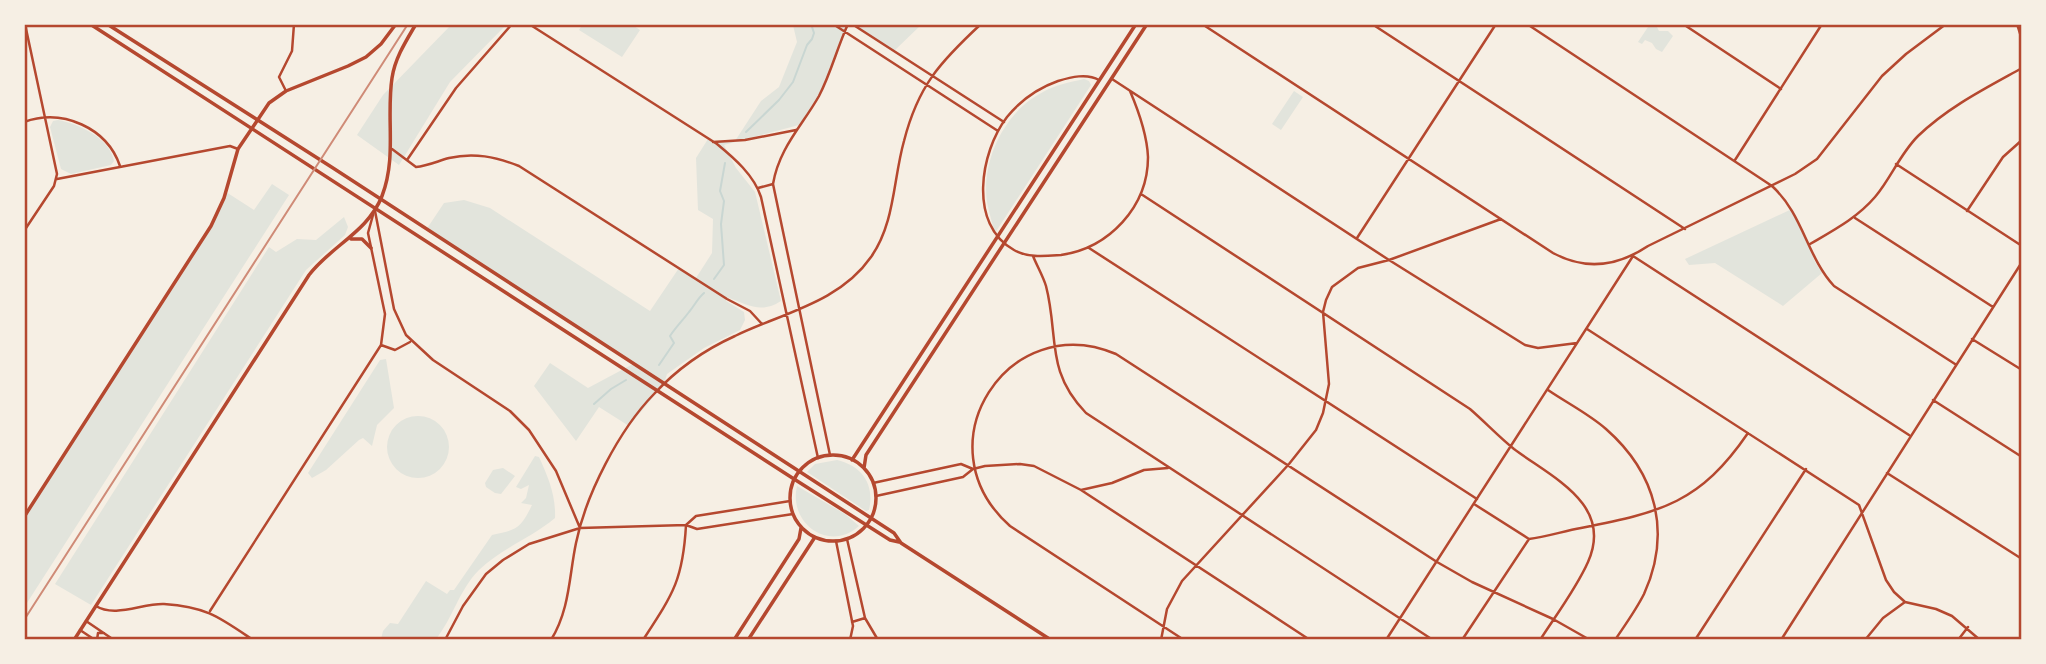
<svg xmlns="http://www.w3.org/2000/svg" width="2046" height="664" viewBox="0 0 2046 664" font-family="'IBM Plex Sans',sans-serif">
<style>
.green{fill:#e2e4dc}
.lines{fill:none;stroke-linecap:round;stroke-linejoin:round}
.stream{stroke:#c9d6d2;stroke-width:2}
.minor{stroke:#b5482f;stroke-width:2.5}
.tertiary{stroke:#b5482f;stroke-width:2.5}
.secondary{stroke:#b5482f;stroke-width:3.5}
.primary{stroke:#b5482f;stroke-width:3.5}
.tram{stroke:#cf8b77;stroke-width:2}
.neatline{fill:none;stroke:#b5482f;stroke-width:2.5}
</style>
<rect width="100%" height="100%" fill="#f6efe4"/>
<!-- green -->
<path class="green" d="M631,24L640,30L622,57L579,30L582,25Z
M1650,24L1656,25L1659,31H1668L1673,36L1662,52L1656,49L1652,43L1645,40L1642,44L1638,42Z
M451,25H506L450,82L399,165L357,135L383,95Z
M793,25H848L830,73L818,98L799,125L724,145L736,168L755,192L781,301C761,314 748,305 727,297L726,301L744,312L745,320L740,330L704,348L667,374L664,384L629,426L599,407L576,441L534,386L550,363L588,388L633,364L426,230L444,203L464,200L490,208L650,311L679,268L696,278L712,253L713,219L698,210L696,158L708,139L712,142L735,141L761,101L779,87L797,42Z
M852,25H921L894,51Z
M1084,79L1089,81L1091,85L995,233C992,223 989,212 987,202C981,160 1005,111 1043,92C1055,85 1071,82 1084,79Z
M1294,91L1303,97L1281,130L1272,124Z
M58,120C79,124 110,138 114,161L111,165L71,174L61,169L50,127L53,121Z
M272,184L289,195L25,606V517L204,238L226,192L254,210Z
M1792,209L1810,244L1814,260L1822,273L1783,306L1715,263L1689,265L1685,259Z
M344,217L348,227L345,235L306,270L91,605L55,584L269,247L276,252L297,239L316,240Z
M386,359L394,408L377,425L372,446L363,438L359,440L326,470L312,478L308,473L380,360Z
M387 447a31 31 0 1 1 62 0a31 31 0 1 1-62 0Z
M535,456L539,457C548,477 556,495 555,518C531,538 502,548 479,570C459,590 453,618 436,639H381L383,631L390,623L398,624L426,581L447,594L450,590H454L492,535C517,530 521,528 532,505L521,503L526,498L529,485L521,489L516,487Z
M837,460C862,466 875,484 869,510L866,511L807,472L815,464Z
M503,468L515,476L501,494L495,493L486,487L485,483L493,470Z
M797,486L845,514L859,526C829,553 788,523 797,486Z"/>
<g class="lines">
<!-- stream -->
<path class="stream" d="M746,132L779,100L793,82L807,45L812,39L814,33L811,24
M714,279L724,265L721,224L724,201L720,191L725,163
M659,365L674,343L670,336C676,327 683,320 689,312C695,305 697,299 704,293
M594,404L611,389L626,380"/>
<!-- minor -->
<path class="minor" d="M529,24L717,144C734,158 754,175 761,197L818,458
M833,24L998,131
M852,24L1004,122
M1202,24L1553,253C1586,271 1618,266 1648,246L1795,174L1817,159L1882,76L1906,54L1946,24
M1372,24L1685,229
M1527,24L1772,186C1803,214 1807,257 1834,286L1955,364
M1683,24L1781,89
M2017,24L2022,40
M1112,79L1389,260L1525,345L1538,348L1577,343
M1099,80C1087,73 1071,77 1058,81C1038,88 1020,101 1007,117C980,152 968,225 1014,250C1028,258 1045,256 1061,255C1109,248 1148,207 1148,157C1147,134 1139,112 1130,91
M286,91L279,77L292,51L294,24
M24,122C63,108 107,128 120,166
M713,142L745,140L796,130
M392,149L416,167C427,166 438,161 449,158C474,152 496,157 519,166L727,299L750,311L762,324
M407,160L456,88L512,24
M1735,160L1822,24
M1896,164L2022,246
M57,179L230,146L238,149
M758,188L773,184
M1141,194L1470,409C1485,422 1499,437 1514,449C1551,477 1614,504 1588,562C1576,589 1556,615 1540,640
M375,211L394,309L406,335L433,360L510,411L529,430L556,471L580,528
M1967,211L2003,157L2022,140
M1855,218L1993,307
M24,231L54,186L57,174L25,24
M1357,238L1496,24
M1810,244C1834,230 1857,218 1875,197C1891,178 1900,154 1918,136C1948,107 1986,88 2022,68
M1089,248L1477,499
M1033,256C1037,266 1043,276 1046,286C1059,336 1045,371 1086,413L1433,640
M1633,256L1909,435
M1587,329L1859,505L1886,580L1894,592L1905,602L1936,609L1952,616L1980,640
M1972,339L2022,370
M381,345L395,350L410,342
M1548,390C1567,403 1589,414 1606,429C1656,473 1672,532 1644,594C1636,610 1625,625 1615,640
M1933,400L2022,457
M830,455L773,184C779,148 802,126 819,96C831,73 837,48 848,24
M1887,473L2022,559
M873,483L961,464L973,469
M1081,490L1310,640
M876,496L963,477L973,469L985,466L1020,464L1034,466L1081,490L1112,483L1144,470L1168,468
M1474,504L1529,539C1546,537 1564,531 1581,528C1662,512 1700,503 1748,433
M686,525L696,516L790,501
M847,539L865,618L878,640
M836,541L853,626L850,640
M96,606C115,618 143,603 164,604C207,607 219,617 253,640
M210,611L381,345L385,314L368,233L373,215
M852,622L865,618
M445,640L463,606L486,574L503,560L529,544L580,528L686,525L697,529L793,514
M551,640C570,609 569,576 576,543C586,494 619,430 654,394C677,369 704,350 735,336C782,313 839,303 871,257C895,223 893,180 904,141C918,86 940,62 981,24
M643,640C673,594 683,580 686,525
M1161,640L1167,609L1182,581L1289,464L1316,430L1323,413L1329,384L1323,312L1326,300L1332,287L1358,268L1389,260L1501,219
M1184,640L1010,526C919,445 1009,308 1116,354L1437,562L1472,582L1553,619L1590,640
M1386,640L1633,256
M1462,640L1529,539
M1695,640L1806,469
M1781,640L2022,262
M1865,640L1883,618L1905,602
M1958,640L1968,627"/>
<!-- tertiary -->
<path class="tertiary" d="M86,621L114,640
M80,630L95,640
M97,640L98,633H104"/>
<!-- secondary -->
<path class="secondary" d="M790 498a43 43 0 1 1 86 0a43 43 0 1 1-86 0Z
M852,460L1136,24
M864,468L866,455L1147,24
M734,640L799,539L801,528
M748,640L815,537"/>
<!-- primary -->
<path class="primary" d="M90,24L794,479L890,540L899,542
M107,24L333,168L894,533L901,543L1051,640
M351,239H362L371,248
M24,517L211,226L224,198L238,149L269,103L286,91L348,66L366,57L381,44L396,24
M74,640L309,275C331,246 368,232 382,196C397,157 386,118 392,78C395,58 406,41 416,24"/>
<!-- tram -->
<path class="tram" d="M24,620L408,24"/>
</g>
<!-- border -->
<rect width="2046" height="664" fill="none" stroke="#f6efe4" stroke-width="52"/>
<rect x="26" y="26" width="1994" height="612" class="neatline"/>
</svg>
